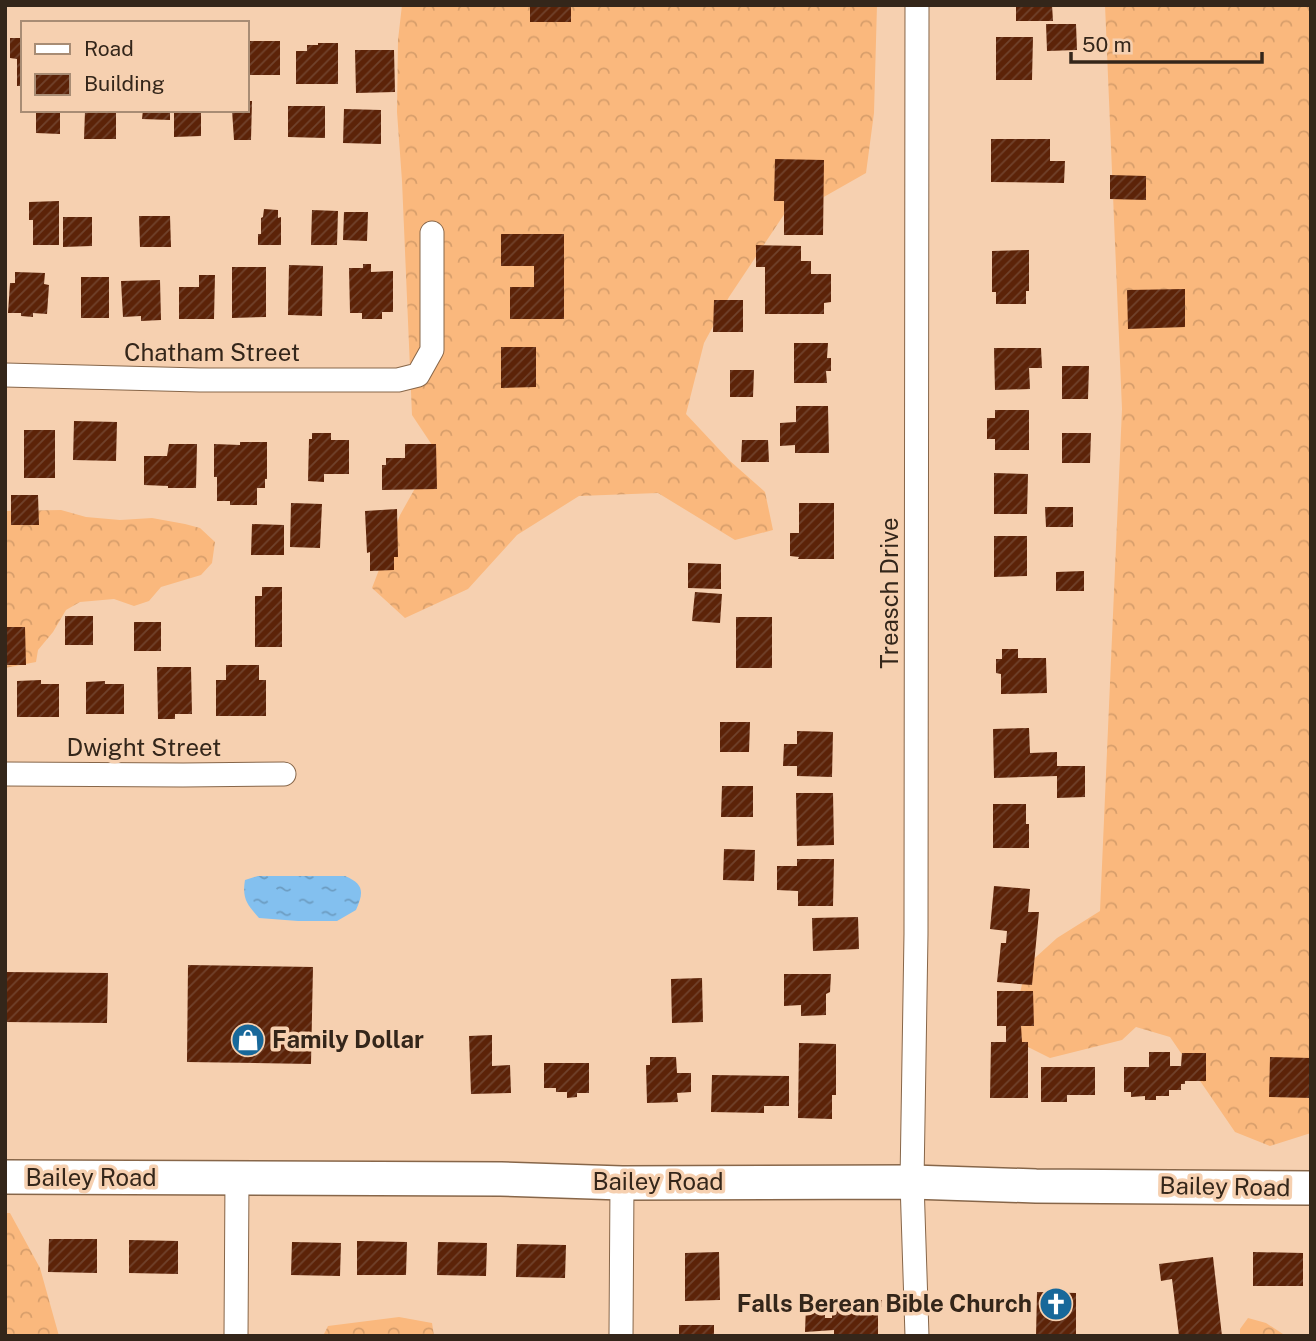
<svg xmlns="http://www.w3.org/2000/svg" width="1316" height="1341" viewBox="0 0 1316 1341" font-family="'Public Sans',sans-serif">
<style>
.forest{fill:url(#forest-crowns)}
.water{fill:url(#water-ripples)}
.building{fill:url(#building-hatch)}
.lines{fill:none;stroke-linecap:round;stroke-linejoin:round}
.street-casing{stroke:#876649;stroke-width:25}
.secondary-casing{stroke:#876649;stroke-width:36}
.street{stroke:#fff;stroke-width:23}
.secondary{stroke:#fff;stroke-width:33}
.labels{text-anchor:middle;stroke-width:7;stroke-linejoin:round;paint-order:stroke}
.street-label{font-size:24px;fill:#34261a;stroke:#f6d0b0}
.poi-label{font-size:24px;font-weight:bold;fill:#34261a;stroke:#f6d0b0;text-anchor:start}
</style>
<defs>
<pattern id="forest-crowns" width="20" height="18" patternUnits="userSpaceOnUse" patternTransform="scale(1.75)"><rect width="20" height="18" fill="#fab87d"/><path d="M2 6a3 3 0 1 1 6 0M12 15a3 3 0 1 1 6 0" fill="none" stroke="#d79e6b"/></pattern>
<pattern id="water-ripples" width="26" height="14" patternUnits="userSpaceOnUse" patternTransform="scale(1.75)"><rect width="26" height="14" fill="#83c0ef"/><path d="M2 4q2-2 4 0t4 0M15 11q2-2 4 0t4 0" fill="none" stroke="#6c9cc1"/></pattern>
<pattern id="building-hatch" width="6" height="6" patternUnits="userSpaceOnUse" patternTransform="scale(1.75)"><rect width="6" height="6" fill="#5c2308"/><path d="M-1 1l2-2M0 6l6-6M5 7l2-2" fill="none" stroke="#70422c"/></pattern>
</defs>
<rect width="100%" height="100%" fill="#f6d0b0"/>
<!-- forest -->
<path class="forest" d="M402,5H877L874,113L866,173L822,198L785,213L729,297L704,343L686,414L730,461L765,492L773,530L735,540L658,493L579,496L517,535L468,589L405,618L372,588L400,515L436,451L412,415L402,181L397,112L398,40Z
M1105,5H1311V1133L1270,1146L1235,1132L1170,1037L1136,1027L1122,1040L1050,1058L1018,1042L1015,1016L1026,966L1057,938L1100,911L1122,409Z
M61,510L86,517L120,520L152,518L185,524L200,528L215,542L212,563L201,575L161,587L149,601L134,606L114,599L80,602L66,610L53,632L38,650L36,662L5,668V511Z
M5,1213H10L40,1268L59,1336H5Z
M399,1317L432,1323L434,1336H323L328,1326Z
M1248,1318L1266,1323L1286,1336H1240V1329Z"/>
<!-- water -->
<path class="water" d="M258,876H345C364,884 364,892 356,910L337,921H298L259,918C247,904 242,899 245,880Z"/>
<!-- building -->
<path class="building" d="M530,5H571V22H530Z
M1016,5H1052L1053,21H1016Z
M1046,24H1076L1077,50L1047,51Z
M996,37H1033L1032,80H996Z
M10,38H23V86H17V59L10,58Z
M247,41H280V75H247Z
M318,43H338V84H296V51H307V45H318Z
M355,50H394L395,92L356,93Z
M247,101H252L251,140H234L232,110H247Z
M288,106H325V138L288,137Z
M344,109L381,110V144L343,143Z
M36,110H60V134L36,133Z
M143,110H170V120L142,119Z
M174,110H201V136L174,137Z
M85,111H116V139H84Z
M991,139H1050V161H1065L1064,183L991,182Z
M775,159L824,160L823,235H784V201H774Z
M1110,175L1146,176V200L1110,199Z
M59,201V245H33V220H29V202Z
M264,209L278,210V218L281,217V245H258V234H261V218L263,217Z
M312,210L338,211L337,245H311Z
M344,212H368L367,241L343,240Z
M139,216H170L171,247H140Z
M63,217H92V246L63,247Z
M501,234H564V319H510V287H534V266H501Z
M756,245L801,246V261H811V274H831V302L824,303V314H765V267H756Z
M1029,250V291H1026V304H996V292H992V251Z
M363,264H371V272L393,271V312H382V319H362V313H350L349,268H363Z
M289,265L323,266L322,316L288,315Z
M232,267H266V317L232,318Z
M15,272L45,273L44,284L49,285L47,314L33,313V317L21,316V313H8L10,283H15Z
M199,275H215L214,319H179V287H199Z
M81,277H109V318H81Z
M160,280L161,320L141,321V316L123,317L121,281Z
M1185,289V327L1128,329L1127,290Z
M714,300H743V332H713Z
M794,343H828L827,358H831V371H826L827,383H794Z
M501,347H536V387L501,388Z
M994,348H1041L1042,368H1029L1030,389L995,390Z
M1062,366H1089L1088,399H1062Z
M730,370H754L753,397H730Z
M796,406H828L829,453H795V445L780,446V423L796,422Z
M995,410H1029V450H995V439H987V418H995Z
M74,421L117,422L116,461L73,460Z
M24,430H55V478H24Z
M312,433H331V440H349V474H324V482L308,481L309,439H312Z
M1062,433H1091L1090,463H1062Z
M742,440H768L769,462H741Z
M240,442H267V479H265V488H257V505H230V501H217V477H214V444L240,445Z
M169,444H197L196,488H168V486L144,485V456H167Z
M405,444H436L437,489L382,490V465H386V458H405Z
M994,473L1028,474L1027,514H994Z
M11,495H38L39,525H11Z
M291,503L322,504L320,548L290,547Z
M799,503H834V559H798L799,557L790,556V533H799Z
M1045,507H1073V527H1046Z
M397,509L398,557H394V570L370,571V552L367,553L365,511Z
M252,524L284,525V555H251Z
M994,536H1027V576L994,577Z
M688,563L721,564V589L688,588Z
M1084,571V591H1056V572Z
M262,587H282V647H255V596H262Z
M695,592L722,594L720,623L692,621Z
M65,616H93V645H65Z
M736,617H772V668H736Z
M134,622H161V651H134Z
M5,627H25L26,665H6Z
M1002,649H1018V658H1046L1047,693L1001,694V674L996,673V659H1002Z
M226,665H259V680H266V716H216V680H226Z
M157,667H191L192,714H175V719H158Z
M41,680V684H59V717H17V681Z
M105,681V684H124V714H86V682Z
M720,722H750L749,752H720Z
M1029,728L1030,753L1057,752V766H1085V797L1057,798V776L994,778L993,729Z
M797,731L833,732L832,777L797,776V766H783L784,744H797Z
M722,786H753V817H721Z
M796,793H833L834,845L797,846Z
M993,804H1026V824H1029V848H993Z
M724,849L755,850L754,881L723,880Z
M797,859H834L833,906H798V891L777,890V866H797Z
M994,886L1030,889L1028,912H1039L1032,985L997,982L1001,943H1006L1007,931L990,929Z
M858,917L859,949L813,951L812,918Z
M188,965L313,967L311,1064L187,1062Z
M5,972L108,973L107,1023L5,1022Z
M784,974H831L830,992L826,994V1015L801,1016V1005L784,1006Z
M702,978L703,1022L672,1023L671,979Z
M997,991H1033L1034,1026H1021L1022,1042H1028V1098H990L991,1042H1006V1026H997Z
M492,1035V1066L510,1065L511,1093L471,1094L469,1036Z
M799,1043L836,1044V1095H832V1119L798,1118Z
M1149,1052H1170V1066H1181L1182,1053H1206V1081H1185V1084H1181V1090H1169V1096H1156V1100H1145V1096L1131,1097V1092H1124V1067H1149Z
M650,1057H676L677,1073H691V1092L677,1093L678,1102L647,1103L646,1065H650Z
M1270,1057L1311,1058V1098L1269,1097Z
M544,1063H589V1093H577V1097L567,1098V1092H556V1088H544Z
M1041,1067H1095V1095H1067V1102H1041Z
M712,1075L789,1076V1106H764V1113L711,1112Z
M49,1239H97V1273L48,1272Z
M129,1240L178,1241V1274L129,1273Z
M357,1241L407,1242L406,1275H357Z
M292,1242L341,1243L340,1276L291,1275Z
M438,1242L487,1243L486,1276L437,1275Z
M517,1244L566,1245L565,1278L516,1277Z
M719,1252L720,1300L685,1301V1253Z
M1253,1252L1303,1253V1286H1253Z
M1213,1257L1222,1336H1179L1172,1279L1161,1281L1159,1264Z
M1037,1292L1076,1293V1336H1036Z
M853,1300H882V1307H878V1336H834V1330L805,1332L806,1305H825V1318H832V1303H853Z
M679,1325H714V1336H679Z"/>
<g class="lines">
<defs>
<path id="street" d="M5,375L200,380H398L418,375L432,350V233
M5,774L183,775L284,774
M236,1336L237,1179
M621,1336L622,1183
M917,1336L912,1182L916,934L917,5"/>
<path id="secondary" d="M5,1177L501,1179L622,1183L912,1182L1036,1186L1311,1188"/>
</defs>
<!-- street casing -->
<use href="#street" class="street-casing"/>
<!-- secondary casing -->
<use href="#secondary" class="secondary-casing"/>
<!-- street -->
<use href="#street" class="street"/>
<!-- secondary -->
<use href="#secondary" class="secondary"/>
</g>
<!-- icons -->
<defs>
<symbol id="shop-disc" viewBox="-11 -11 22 22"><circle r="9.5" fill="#18689a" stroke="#f6d0b0"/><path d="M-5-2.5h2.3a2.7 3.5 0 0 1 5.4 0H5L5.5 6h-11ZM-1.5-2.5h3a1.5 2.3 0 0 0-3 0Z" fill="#fff"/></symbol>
<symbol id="church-disc" viewBox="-11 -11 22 22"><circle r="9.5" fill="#18689a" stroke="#f6d0b0"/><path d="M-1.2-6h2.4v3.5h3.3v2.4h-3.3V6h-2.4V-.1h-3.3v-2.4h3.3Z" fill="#fff"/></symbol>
</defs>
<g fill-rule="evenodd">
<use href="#shop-disc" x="229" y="1021" width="38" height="38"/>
<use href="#church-disc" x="1037" y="1285" width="38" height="38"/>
</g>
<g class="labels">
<!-- street labels -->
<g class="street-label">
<text x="212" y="361">Chatham Street</text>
<text transform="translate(890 593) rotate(-90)" y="8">Treasch Drive</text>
<text x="144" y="756">Dwight Street</text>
<text x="91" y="1186">Bailey Road</text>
<text x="658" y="1190">Bailey Road</text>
<text transform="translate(1225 1187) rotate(1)" y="8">Bailey Road</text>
</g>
<!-- poi labels -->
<g class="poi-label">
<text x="272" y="1048">Family Dollar</text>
<text x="1032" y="1312" text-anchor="end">Falls Berean Bible Church</text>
</g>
</g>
<!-- border -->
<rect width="1316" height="1341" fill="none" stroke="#34261a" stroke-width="14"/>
<!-- legend -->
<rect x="21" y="21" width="228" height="91" fill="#f6d0b0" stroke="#a88c74" stroke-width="2"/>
<rect x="35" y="44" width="35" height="10" fill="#ffffff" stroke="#a88c74" stroke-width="2"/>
<text x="84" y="56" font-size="21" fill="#34261a">Road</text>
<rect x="35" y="74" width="35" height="21" fill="url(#building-hatch)" stroke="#a88c74" stroke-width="2"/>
<text x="84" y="91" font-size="21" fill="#34261a">Building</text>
<!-- scale -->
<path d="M1071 52v10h191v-10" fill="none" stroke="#34261a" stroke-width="3.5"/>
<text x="1082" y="52" font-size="21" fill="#34261a" stroke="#f6d0b0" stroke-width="5" paint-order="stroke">50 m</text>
</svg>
